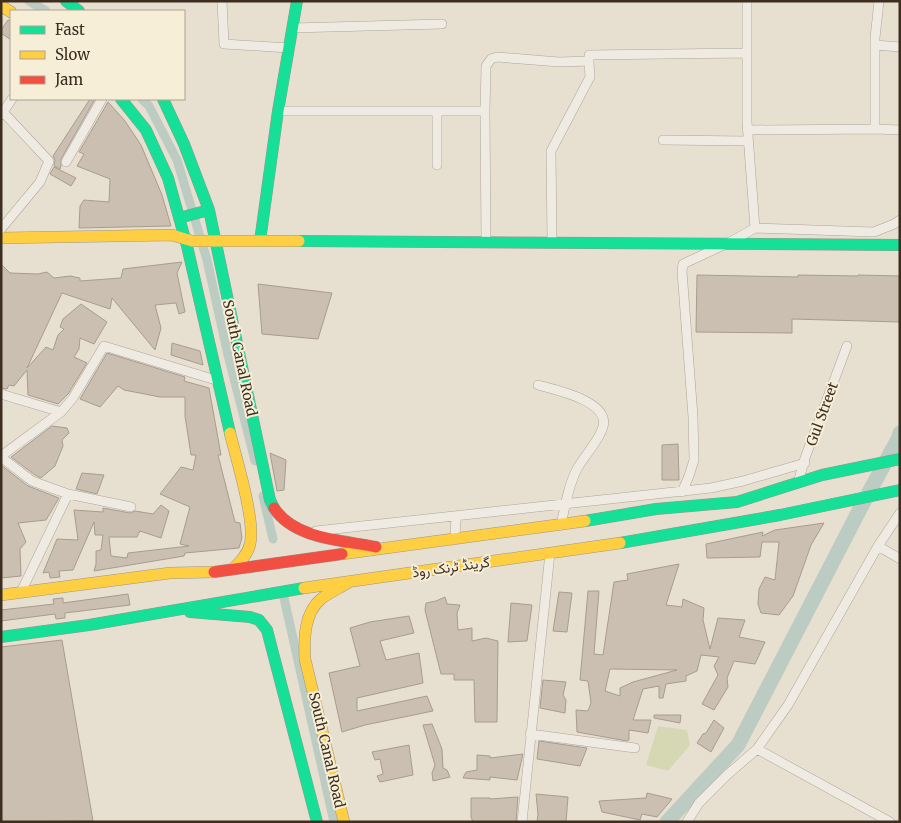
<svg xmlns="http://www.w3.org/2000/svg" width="901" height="823" viewBox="0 0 901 823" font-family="Merriweather,Vazirmatn,serif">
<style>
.green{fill:#d6d7b3}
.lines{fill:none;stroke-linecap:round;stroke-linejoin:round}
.canal{stroke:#bcccc2;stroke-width:9}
.river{stroke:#bcccc2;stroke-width:15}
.building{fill:#cbbfb2;stroke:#a89c90;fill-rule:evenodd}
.street-casing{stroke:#ada599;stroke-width:10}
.fast-casing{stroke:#9c958a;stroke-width:12}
.slow-casing{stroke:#9c958a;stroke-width:12}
.jam-casing{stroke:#9c958a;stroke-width:12}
.street{stroke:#efebe3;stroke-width:9}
.fast{stroke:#16e098;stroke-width:11}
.slow{stroke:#ffcf43;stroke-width:11}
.jam{stroke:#f24e42;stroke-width:11}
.labels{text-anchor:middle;stroke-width:4;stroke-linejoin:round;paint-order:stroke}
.street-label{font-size:14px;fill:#3d2e20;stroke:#f7eed8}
</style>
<rect width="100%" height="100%" fill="#e7e0d1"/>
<!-- green -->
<path class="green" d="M658,726L687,730L690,745L668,771L646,765Z"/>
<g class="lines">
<!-- canal -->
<path class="canal" d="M29,1L46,11
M142,99L149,106L177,160L207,260L228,355L255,461
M263,496L273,539
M284,598L334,822"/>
<!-- river -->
<path class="river" d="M667,822L738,745L861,507L898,439L900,433"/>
</g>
<!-- building -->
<path class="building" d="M8,20L11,21V40L1,33V30Z
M90,99H95L61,159V166L60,169L54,166L55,160L53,156Z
M108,102L125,121L141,145L162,195L171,226L79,228L80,206L84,200L109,202L110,179L77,166L84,154L79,152Z
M54,167L76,178L71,186L50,174Z
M182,262L177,273L185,312L179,314L176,303L155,305L161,328L155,350L112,298L110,309L62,293L27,368L46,347L53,350L58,335L64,329L60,327L63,319L81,304L107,322L94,344L80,338L79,349L74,357L87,363L68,394L58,404L28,395L27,370L14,386L9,385L7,389L1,388V264L10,273L38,274L47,272L54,278L70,276L80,278V281L121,278L123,269Z
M697,275L798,277V275L858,276V275L900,276V322L792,319V333L696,332Z
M258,284L332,293L318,339L262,334Z
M172,343L200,351L203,365L171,355Z
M107,353L185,377L184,381L209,388L221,455H218L235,522L240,523L242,538L239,548L185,553L184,556L94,571L96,564V551L101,550L103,535H95L94,522L73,570L59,571L60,577L50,578L49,572L43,573L57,539L78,540L74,510L103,512V508L130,513L135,511L153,514L161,505L169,511L161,538L140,531L137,537H109L111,556L127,558L128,553L189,546L180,544L190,507L160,494L181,467L193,470L196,455H191L185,416V397H160L124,390L118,386L100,407L80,399Z
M52,426L67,428L69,433L62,440L63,446L55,466L41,478L35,475L11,457Z
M678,444L679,480H662V445Z
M270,453L286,460L284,490L277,491Z
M1,465L28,486L59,498L46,520L18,523L26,542L20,549L21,576L1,578Z
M82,473L104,475L97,494L76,489Z
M824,523L811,545L793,596L779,615L761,613L758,604L759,589L765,577L775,580L779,542H762L760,557L707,558L706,544L763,532L762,536L775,530Z
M679,564L666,605L682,607L683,599L704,608L703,620L710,649L718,618L745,620L739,637L765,642L755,664L734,661L727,678L728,687L714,710L702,704L718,675L714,666L719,657L701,655L697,671L686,676V681L666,684L663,698H659V686L643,689L633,720H651L648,733L629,730V740L627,741L577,732L576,710L588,711L591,703L588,681L580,680L588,591H599L594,654L603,655L614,582L628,580L627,574ZM610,669L677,670L633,682L620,688V696L605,691Z
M559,592L572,593L567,632L553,631Z
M128,594L130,605L65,613V618L56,619L55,614L1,621V610L54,604L53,599L63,598V603Z
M445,597L447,604L460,605L457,613L458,630L472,628V641L486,638L498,641L497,722H475L474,680H454V674H441L425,610L426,603L436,601Z
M511,603L532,605L527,641L508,642Z
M409,616L414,633L380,641L386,660L419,653L423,683L357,698V711L427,696L433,711L365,725L342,732L329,673L360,666L350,628L370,622Z
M62,640L93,821L1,822V647Z
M543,680L566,682L563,695L566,700L565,713L540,708Z
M654,715H681L680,723L654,718Z
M714,720L724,728L711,752L697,743L703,734L706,733Z
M432,724L442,749L443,768L447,770L450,777L433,781L432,773L435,765L423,725Z
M539,741L587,748L580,766L537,759Z
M409,745L413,775L380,782L377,776L383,774L380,759L375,760L372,752Z
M523,754L517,780L490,777V780L463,778L466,772L477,770V755L490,756V758Z
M647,793L672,799L657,817L642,814L640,820L602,812L599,801L646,798Z
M536,794L568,797L566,822H537L538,814Z
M518,797L516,822H473L471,817V798H490V799Z"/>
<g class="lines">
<defs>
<path id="street" d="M222,1L224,44L289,48
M747,1V122L755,228
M292,28L442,24
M875,45L900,47
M278,111H485
M437,112V165
M1,115L12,99
M875,129L900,130
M747,130L875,129V38L879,1
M663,140L748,141
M66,162L102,99
M755,228L874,232L894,224L900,220
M1,229L40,182L49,161L3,112
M486,241L485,111L486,66L491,59L497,57L559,62L589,61V55L747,53
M552,242L551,151L590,77L589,61
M538,385C556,390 610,401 603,427C599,441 584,456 577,469C568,486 565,507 561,525
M1,394L61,412
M1,456L61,412L73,398L104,346L219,381
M1,457L32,481L68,494L131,507
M798,483L805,458L847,346
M682,492L689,476L694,460L693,417L682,271L683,264L730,242L755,228
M316,531L711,488L743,481L805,463
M455,538L456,516
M878,546L900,559
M23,588L68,494
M530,734L635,748
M757,749L890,822
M522,822L550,553
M687,822L699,803L727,775L757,749L788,705L878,546L900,513"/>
<path id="fast" d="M66,1L79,11
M121,99L146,130L168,178L187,246L230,433
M163,99L184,144L209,210L270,500L274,508
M179,218L209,210
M260,241L278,111L297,1
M299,241L900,245
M585,521L656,509L737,502L822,475L900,459
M620,543L780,515L900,490
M190,612L250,617L259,620L267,630L317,822
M1,637L89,625L304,588"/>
<path id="slow" d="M1,6L11,12
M1,238L172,235L192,241H299
M230,433C236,458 256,522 250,544C248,554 240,562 233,569
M342,554L585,521
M304,588L620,543
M1,595L170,573L214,572
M344,822L305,659C304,639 304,613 321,599C330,592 340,588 349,582"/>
<path id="jam" d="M274,508C294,539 342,540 376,547
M214,572L342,554"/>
</defs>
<!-- street casing -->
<use href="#street" class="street-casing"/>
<!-- fast casing -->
<use href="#fast" class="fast-casing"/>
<!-- slow casing -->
<use href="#slow" class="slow-casing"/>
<!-- jam casing -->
<use href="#jam" class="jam-casing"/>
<!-- street -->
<use href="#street" class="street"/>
<!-- fast -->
<use href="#fast" class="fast"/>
<!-- slow -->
<use href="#slow" class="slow"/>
<!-- jam -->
<use href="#jam" class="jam"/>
</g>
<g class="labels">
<!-- street labels -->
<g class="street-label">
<text transform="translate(240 358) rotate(78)" y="5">South Canal Road</text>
<text transform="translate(822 414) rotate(-70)" y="5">Gul Street</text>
<text transform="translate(451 567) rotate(-8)" y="5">گرینڈ ٹرنک روڈ</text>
<text transform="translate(327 750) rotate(77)" y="5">South Canal Road</text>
</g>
</g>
<!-- border -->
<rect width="901" height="823" fill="none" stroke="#3d2e20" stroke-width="5"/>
<!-- legend -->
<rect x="10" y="10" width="175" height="90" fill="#f7eed8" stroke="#ada18e"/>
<rect x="20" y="26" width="25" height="8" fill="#16e098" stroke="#ada18e"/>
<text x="55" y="35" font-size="15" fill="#3d2e20">Fast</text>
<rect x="20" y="51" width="25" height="8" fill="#ffcf43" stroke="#ada18e"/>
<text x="55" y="60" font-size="15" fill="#3d2e20">Slow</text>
<rect x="20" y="76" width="25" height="8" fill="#f24e42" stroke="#ada18e"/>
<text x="55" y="85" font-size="15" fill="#3d2e20">Jam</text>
</svg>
